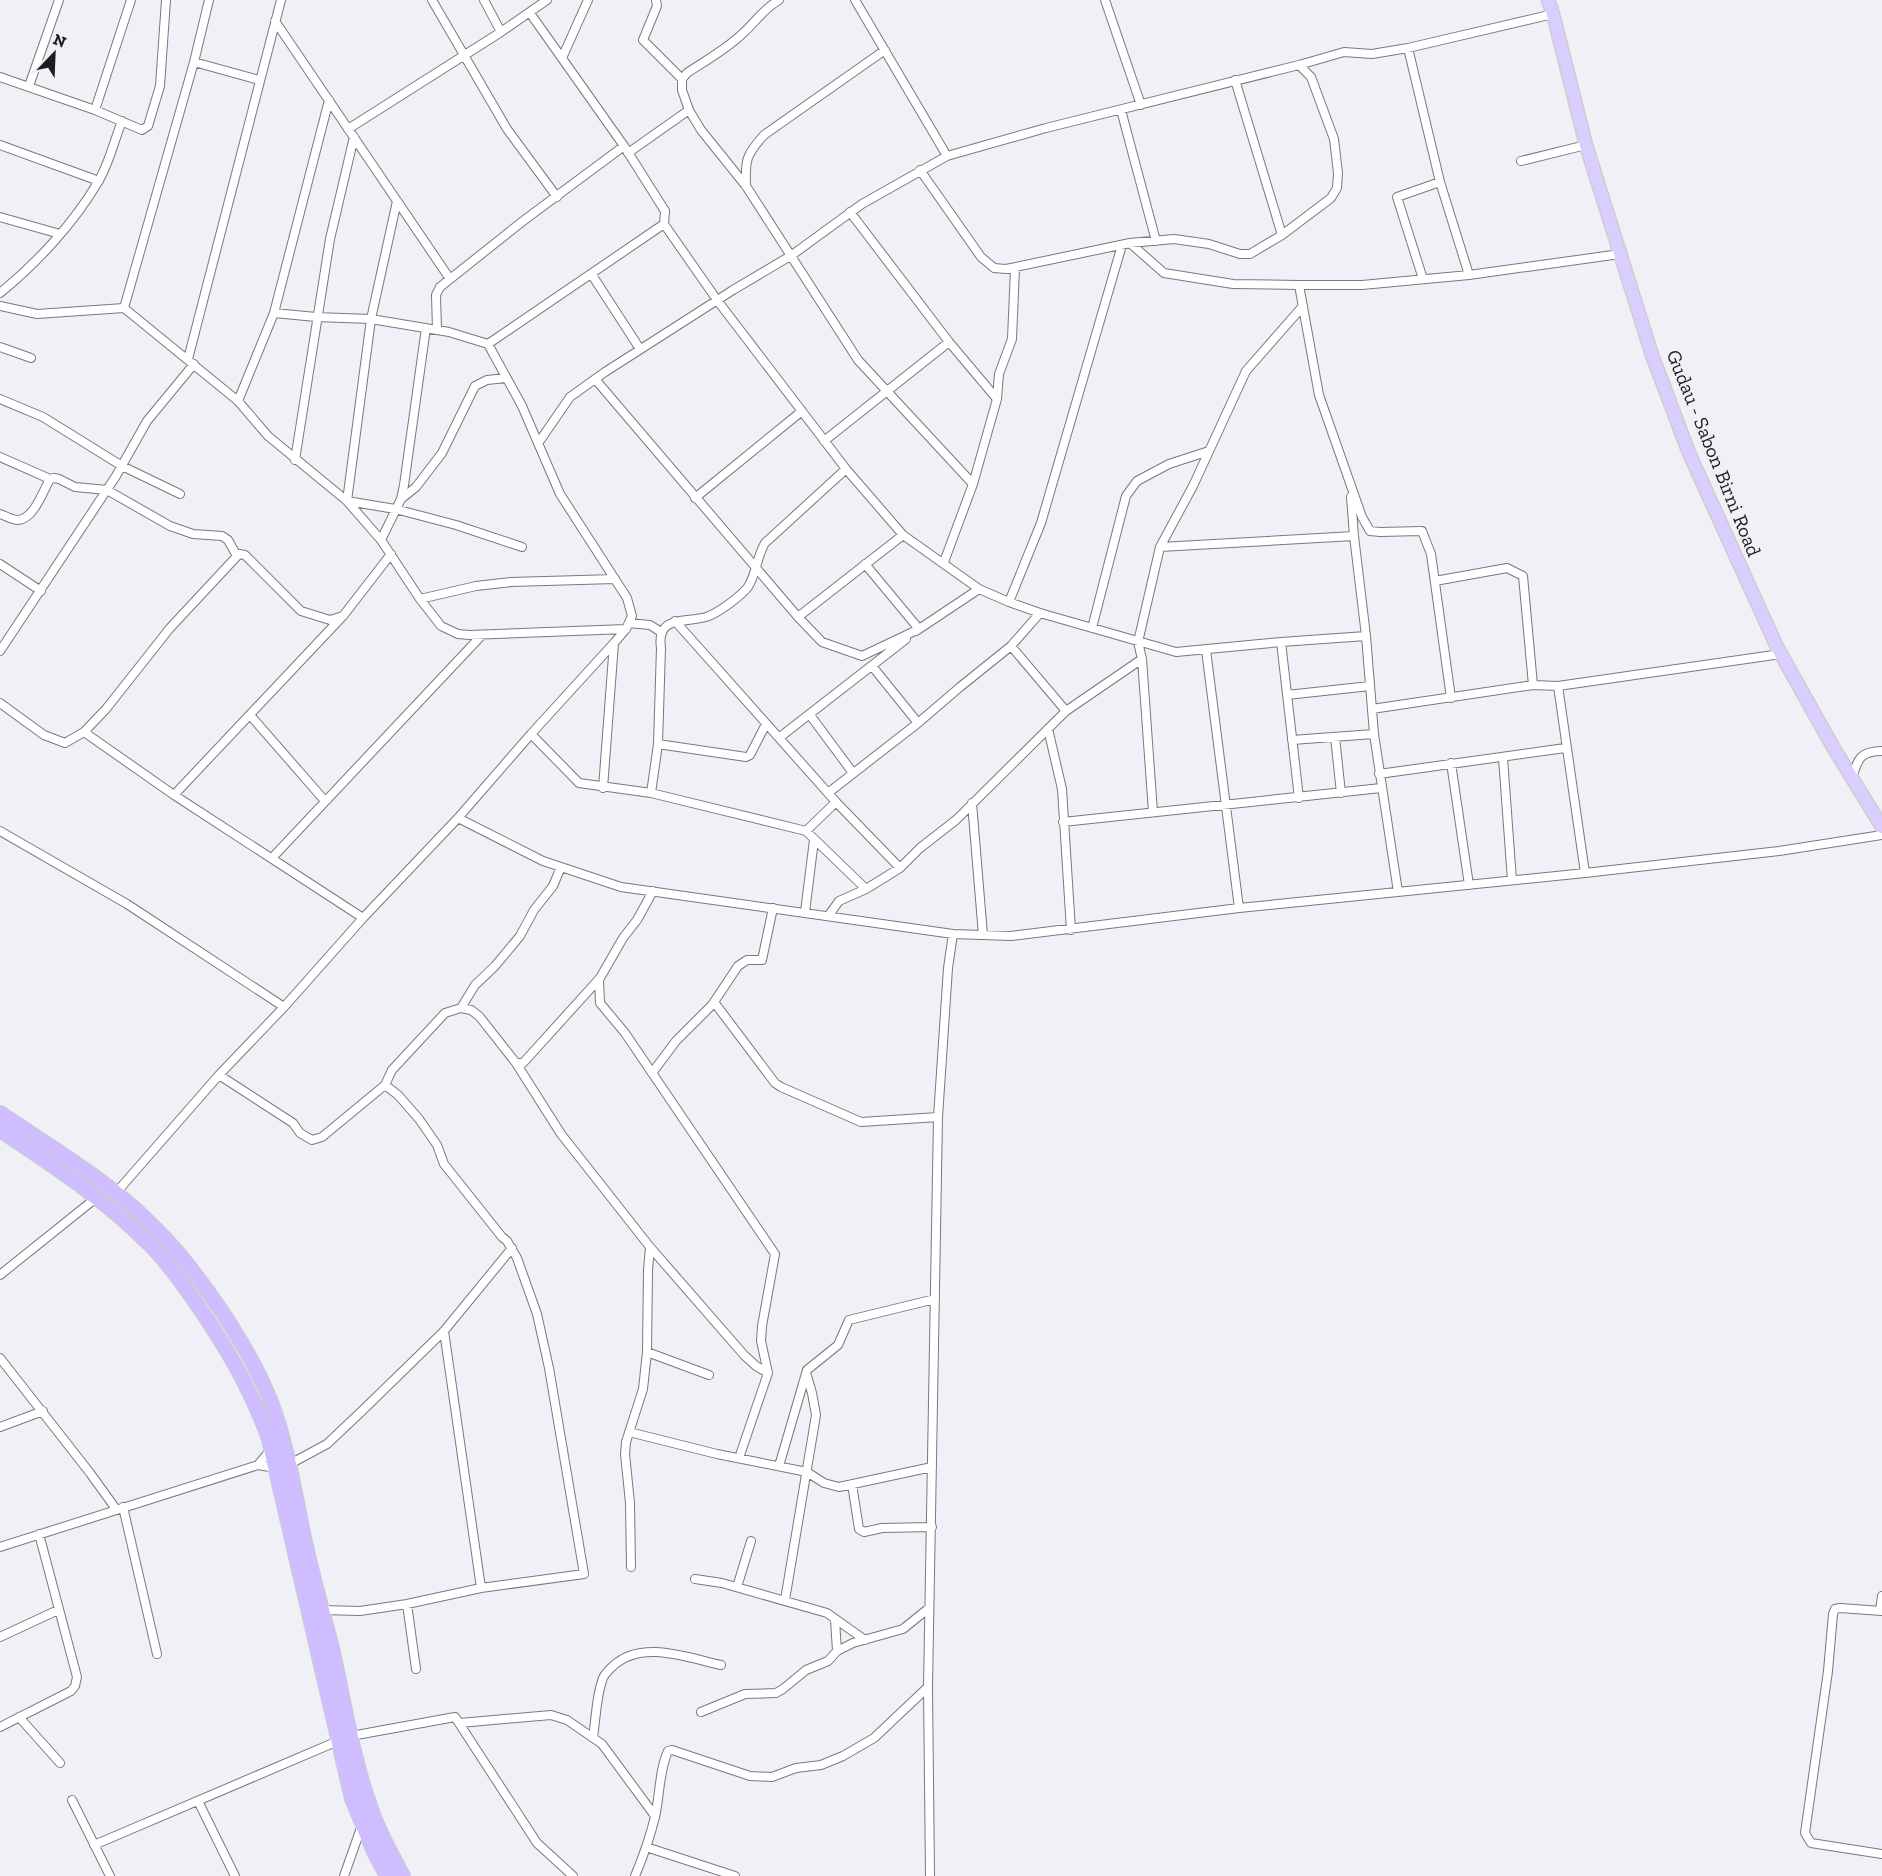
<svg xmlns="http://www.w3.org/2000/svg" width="1882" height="1876" viewBox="0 0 1882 1876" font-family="'Zilla Slab',serif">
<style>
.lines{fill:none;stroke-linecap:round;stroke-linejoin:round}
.minor-casing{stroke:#78797d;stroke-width:10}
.primary-casing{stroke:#cdcdce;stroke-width:15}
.trunk-casing{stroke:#cdcdce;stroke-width:16}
.minor{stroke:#fff;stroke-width:8}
.primary{stroke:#daceff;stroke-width:12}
.trunk{stroke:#cebeff;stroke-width:14}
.labels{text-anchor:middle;stroke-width:5;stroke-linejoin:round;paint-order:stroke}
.street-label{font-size:20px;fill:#1d1d1f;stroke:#f0f1f6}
</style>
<rect width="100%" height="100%" fill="#f0f1f6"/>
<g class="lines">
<defs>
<path id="minor" d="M432,0L507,129L557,197
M484,0L501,32
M656,0L657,6L643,40L682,79
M779,0C763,9 755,23 741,35C725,50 705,61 687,73L682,79V90L689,110L701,130L746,186L858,360L973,484
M855,0L947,156
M1105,0L1141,105
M530,13L624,146L665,211L664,224L717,300L846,469L903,535L979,589L1009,602L1040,613L1176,652L1281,642L1366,636
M275,21L450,279
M1408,48L1440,182L1469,275
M562,58L588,0
M194,62L259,80
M0,77L95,110L131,0
M1235,80L1282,235
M29,86L59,0
M95,110L142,130L148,126L160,86L166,0
M1121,110L1156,241
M348,129L501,32L547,0
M0,145L99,181
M628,153L689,110
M1521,161L1586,145
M920,170L981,257L994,268L1006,269L1130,243L1174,239L1209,244L1240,254H1250L1282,235L1331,198L1337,188L1338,173L1334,139L1311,77L1299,65
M746,186C745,160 746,155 764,135L885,50
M850,212L949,342L997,399
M0,217L60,234
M1130,243L1164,273L1233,284L1299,285H1362L1469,275L1620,254
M592,275L640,349
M1423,279L1397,197L1440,182
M1299,285L1319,395L1362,517L1370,531L1380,532L1422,531L1431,554L1451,698
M0,293C37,263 74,223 98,182C109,164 114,141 122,121
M0,306L37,314L124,308L238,401L268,436L347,501L381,540L420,599L441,626L458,634L469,635L626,629
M124,308L194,62L209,0
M437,329L436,295L440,287L523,221L624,146
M488,344L664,224
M0,347L31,358
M188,359L281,0
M595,379L798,617L822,642L862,656L919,629
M0,399L43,417L122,466L180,494
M238,401L274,313L329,100
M824,441L949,342
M539,442L570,397L605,372L733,290L792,255L862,204L947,156L1046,128L1299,65L1344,52L1372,54L1408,48L1553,14
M0,457L50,479L54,478L59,479L75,487L107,490L170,526L193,534L222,536L228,540L237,556
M295,460L330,239L354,137
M1351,497L1354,536L1366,636L1374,734L1398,892
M695,498L802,411
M401,499L416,487L442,453L475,386L487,380L506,378
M347,501L371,319L397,201
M347,501L395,509L456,525L522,547
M0,514C6,516 12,520 18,520C34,519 43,491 50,479
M381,540L401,499L404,485L426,328
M1160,547L1354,536
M944,562L973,484L997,399L999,374L1012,339L1015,268
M0,564L41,591
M865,564L919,629
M1435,581L1507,568L1523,576L1533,685
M420,599L476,586L511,582L615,579
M1009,602L1041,523L1122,245
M798,617L903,535
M675,621L836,802L900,868
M629,623L650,625L661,632
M1092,628L1126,496L1137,481L1169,464L1209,451
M916,631L979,589
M1281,642L1299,798
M1011,646L1066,711
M1206,650L1239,908
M0,651L116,476L147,421L194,364
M872,666L918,723
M1558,686L1585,873
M1287,695L1370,686
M0,703L44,735L65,743L84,732L106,709L170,628L239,554L245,555L301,611L330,620L343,616L391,554
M1372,709L1533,685L1558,686L1781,654
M250,715L325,801
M810,715L853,773
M1048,729L1062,789L1071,930
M84,732L174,795L363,918
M531,734L579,783L651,793L806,831L866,889
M780,737L906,639
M1335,737L1341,793
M1292,740L1374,734
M658,744L746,757L750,755L766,724
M1503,758L1512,880
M1451,763L1469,885
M1379,774L1565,748
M1852,778C1858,759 1860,751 1882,751
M603,788L614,643
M651,793L658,744L661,648C656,615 685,623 706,617C717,614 741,596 748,587C756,575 757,556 765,543L846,469
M828,793L918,723L960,687L1011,646L1040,613
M174,795L342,617
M972,803L983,935
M1153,812L1142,659L1138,642L1160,547L1193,486L1246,371L1303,306
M458,818L543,861L621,887L953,934L1011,936L1239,908L1585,873L1779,851L1882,835
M1063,822L1381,788
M0,831L127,904L284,1007
M806,831L836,802
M272,858L482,635
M805,912L814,840
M829,915L839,901L866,889L900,868L920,848L956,820L1066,711L1142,659
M599,979L600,1003L625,1033L775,1254L762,1326L761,1341L768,1373L739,1458
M714,1002L775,1083L781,1087L861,1122L938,1117
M461,1008L475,985L495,966L520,936L534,910L553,886L561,867
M516,1063L561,1134L650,1247L744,1355L756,1366L768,1373
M652,1073L676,1041L712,1005L738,966L747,960H762L773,908
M219,1075L293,1123L300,1133L312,1140L322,1137L385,1085L392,1070L445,1013L461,1008L471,1010L479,1016L516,1063H523L600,978L623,938L637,920L653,891
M385,1085L398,1095L419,1119L437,1145L444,1164L502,1237L507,1241L517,1258L537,1314L549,1368L584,1574L481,1588
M115,1194L219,1075L284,1007L363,918L458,818L531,734L614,643L626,629L632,616L627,598L560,494L522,406L488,344L449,332L371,319L316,317L274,313
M0,1275L96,1198
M647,1352L709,1375
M0,1358L90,1473L116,1509
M0,1427L43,1411
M629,1432L717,1454L807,1472L824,1483L839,1487L932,1467
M258,1465L272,1448
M288,1465L327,1444L364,1409L444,1331L512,1248
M779,1466L807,1370L838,1345L849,1320L935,1299
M852,1484L859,1529L864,1532L882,1528L932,1527
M123,1507L157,1654
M0,1547L258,1465L276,1468
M631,1567L630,1503L625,1454L626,1442L643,1389L647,1352L648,1270L650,1247
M695,1579L722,1583L827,1613L865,1640
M737,1587L751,1541
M785,1600L816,1415L812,1393L807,1376
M407,1604L416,1669
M322,1610L360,1611L407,1604L481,1588L444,1331
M1880,1611L1882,1596
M1882,1611L1840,1608L1835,1609L1833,1614L1828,1671L1805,1833L1811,1843L1882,1854
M835,1620L837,1651
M0,1637L58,1610
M701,1712L745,1694L776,1693L783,1689L806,1670L828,1661L837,1651L853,1643L903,1629L929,1608
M19,1717L60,1763
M460,1723L551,1715L567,1720L602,1744L655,1816
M0,1727L71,1691L75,1686L77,1677L39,1534
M351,1736L455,1717L537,1843L573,1876
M593,1737C596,1719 596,1698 602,1681C603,1675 609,1670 613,1666C642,1639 688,1658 721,1665
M72,1800L110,1876
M198,1801L235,1876
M94,1845L338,1741
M646,1847L735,1876
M344,1876L362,1825
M635,1876C643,1857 650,1837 655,1817C660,1795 659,1771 668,1751L672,1750L750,1776L772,1777L796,1768L821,1765L843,1756L874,1738L928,1687
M930,1876L928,1687L938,1117L948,968L953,934"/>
<path id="primary" d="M1548,0L1553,14L1586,145L1652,355L1689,453L1777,647L1833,747L1882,827"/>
<path id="trunk" d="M0,1113C52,1148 109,1181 153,1226C196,1268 249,1346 271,1402C288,1447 295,1495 305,1542C313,1578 323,1613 332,1648C344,1701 352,1755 370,1806C378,1831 391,1853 403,1876
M0,1130C50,1164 102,1197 145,1240C164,1258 179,1279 194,1300C226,1346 248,1384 268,1436L352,1799L374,1852L387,1876"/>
</defs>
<!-- minor casing -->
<use href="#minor" class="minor-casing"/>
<!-- primary casing -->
<use href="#primary" class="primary-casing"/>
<!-- trunk casing -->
<use href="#trunk" class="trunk-casing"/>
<!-- minor -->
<use href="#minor" class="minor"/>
<!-- primary -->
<use href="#primary" class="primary"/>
<!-- trunk -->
<use href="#trunk" class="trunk"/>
</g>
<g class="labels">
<!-- street labels -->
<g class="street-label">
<text transform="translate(1714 453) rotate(68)" y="7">Gudau - Sabon Birni Road</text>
</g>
</g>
<!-- north arrow -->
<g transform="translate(54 54) rotate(23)" stroke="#f0f1f6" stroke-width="4.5" paint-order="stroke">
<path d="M0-4.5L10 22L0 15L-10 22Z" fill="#1d1d1f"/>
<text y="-9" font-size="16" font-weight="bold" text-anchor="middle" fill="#1d1d1f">N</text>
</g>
</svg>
